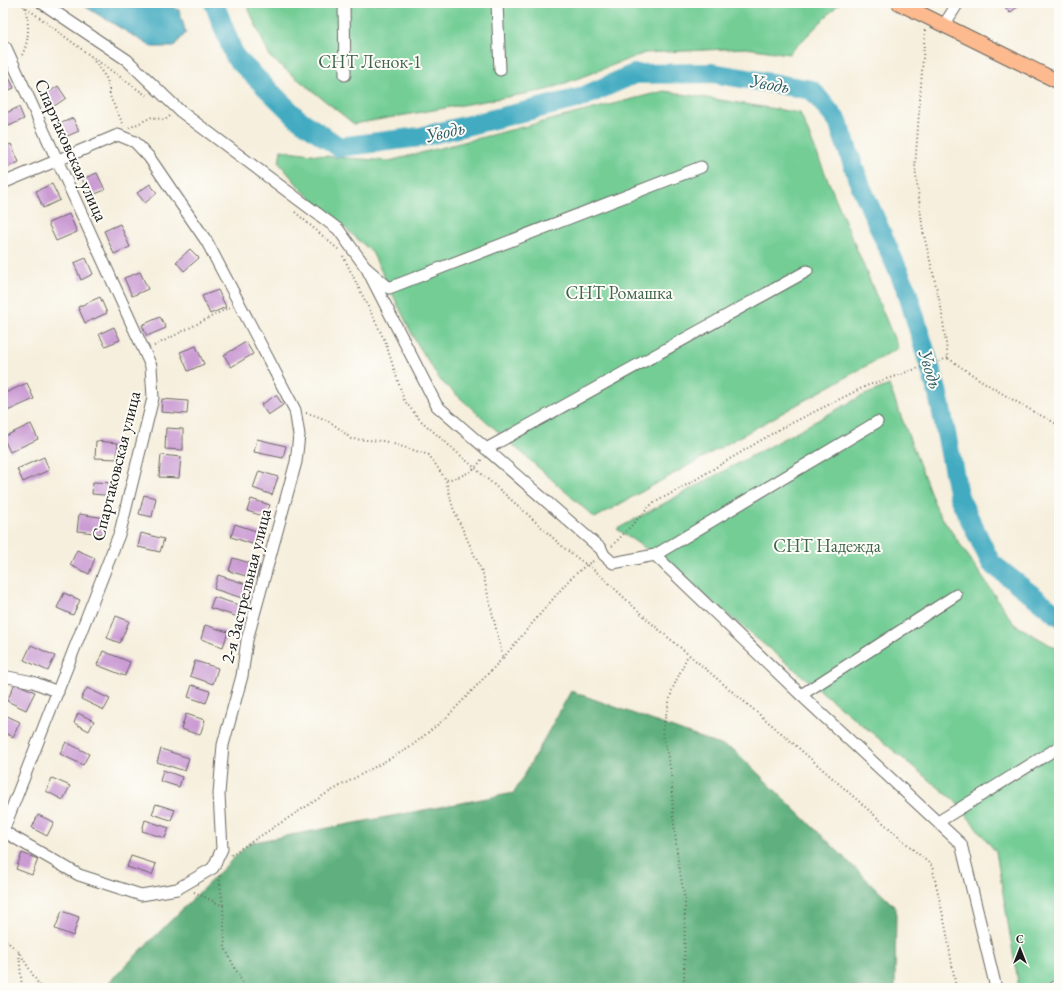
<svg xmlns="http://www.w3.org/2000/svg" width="1062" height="991" viewBox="0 0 1062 991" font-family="'EB Garamond',serif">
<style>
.green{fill:#73cd95;stroke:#487458}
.forest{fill:#5eb07e;stroke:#3d664d}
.water{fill:#42abc1;stroke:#2f646e}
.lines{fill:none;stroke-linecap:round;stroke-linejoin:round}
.river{stroke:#42abc1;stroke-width:20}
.building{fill:#cb9cd4}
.minor-casing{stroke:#686660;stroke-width:13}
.major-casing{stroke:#686660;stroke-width:16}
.path{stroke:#686660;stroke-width:2;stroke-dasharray:1 3;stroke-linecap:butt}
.minor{stroke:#fff;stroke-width:11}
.major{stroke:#fcba8e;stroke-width:14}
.labels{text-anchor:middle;stroke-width:4;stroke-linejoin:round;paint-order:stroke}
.park-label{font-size:18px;fill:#3f634c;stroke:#fdfcf7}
.street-label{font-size:18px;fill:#1c1c1c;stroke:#fdfcf7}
.water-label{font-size:19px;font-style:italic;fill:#2d5c66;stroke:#fdfcf7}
</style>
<rect width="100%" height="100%" fill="#fdfcf7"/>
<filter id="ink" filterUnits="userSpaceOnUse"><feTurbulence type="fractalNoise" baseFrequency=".025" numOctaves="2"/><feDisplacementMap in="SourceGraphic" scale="8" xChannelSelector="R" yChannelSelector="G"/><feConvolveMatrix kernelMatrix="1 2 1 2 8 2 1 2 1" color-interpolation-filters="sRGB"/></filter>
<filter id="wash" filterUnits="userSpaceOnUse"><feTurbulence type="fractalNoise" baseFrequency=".012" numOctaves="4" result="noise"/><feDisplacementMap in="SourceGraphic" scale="16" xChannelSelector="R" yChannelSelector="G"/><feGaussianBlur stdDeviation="0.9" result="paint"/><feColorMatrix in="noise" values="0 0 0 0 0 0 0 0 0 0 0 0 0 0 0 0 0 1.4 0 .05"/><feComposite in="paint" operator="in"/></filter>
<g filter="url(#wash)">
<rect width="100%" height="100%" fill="#f6efdd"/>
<!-- green -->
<path class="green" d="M246,3H840L789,54L746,48L645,53L547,90L354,124L270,57Z
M664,91L800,113L898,348L595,518L440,380L415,340L372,252L302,190L279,163L281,150L334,157L389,161Z
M889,385L937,510L1014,624L1059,650V988H1019L996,852L955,801L655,555L617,529L860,397Z"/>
<!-- forest -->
<path class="forest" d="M571,691L734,750L896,908L895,988H103L249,843L514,793Z"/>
<!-- water -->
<path class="water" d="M79,3H166L179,10L186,33L173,47H152Z"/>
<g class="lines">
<!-- river -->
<path class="river" d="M214,3L235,57L297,118L339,147L420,137L580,98L634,74L712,73L812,90L838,122L859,182L907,291L938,394L959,497L991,563L1059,616"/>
</g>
<g id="blocks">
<!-- building -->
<path class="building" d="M1002,3H1022L1010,13Z
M7,73L14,88L3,93V74Z
M58,86L66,98L50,109L42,97Z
M19,107L24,119L9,126L4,114Z
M73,118L79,131L63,138L57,125Z
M11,144L19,162L3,169V148Z
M97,173L105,190L90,196L82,179Z
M52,184L60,200L43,208L36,191Z
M150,184L157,193L145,203L137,193Z
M69,214L77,232L56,241L48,223Z
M120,224L130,247L114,254L104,231Z
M190,249L199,258L184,271L176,262Z
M86,258L93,274L81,280L74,263Z
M140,272L148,289L132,296L124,278Z
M218,290L226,307L210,314L202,296Z
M100,297L107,313L85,323L78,307Z
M160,317L166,328L147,336L142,325Z
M114,327L120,340L105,346L99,334Z
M246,342L253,354L231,367L224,355Z
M196,346L204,364L188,371L180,352Z
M27,383L34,399L3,413V394Z
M276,395L283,405L268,415L261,405Z
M162,399L188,401L187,414L161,412Z
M31,424L38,439L10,452L3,437Z
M166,428L183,429V450L165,449Z
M257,439L286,446L283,458L254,452Z
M96,441L118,443L117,459L95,458Z
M161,455L181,457L179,478L159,477Z
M44,457L49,470L23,482L17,469Z
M259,471L278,477L272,495L253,488Z
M93,482L115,483L114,496L92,494Z
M144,495L156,498L152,517L139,514Z
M251,499L270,505L266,517L247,511Z
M79,514L106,518L104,534L77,531Z
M235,524L262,533L258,546L231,537Z
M141,533L164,539L160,552L138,547Z
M77,550L95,558L89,574L70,565Z
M233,558L260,566L256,579L229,571Z
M218,575L246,584L242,598L214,589Z
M64,593L80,600L73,615L57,608Z
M214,597L242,606L238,617L210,608Z
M116,616L129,621L120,643L107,638Z
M205,625L228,632L223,647L201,639Z
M31,645L55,656L48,671L24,660Z
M103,651L130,662L125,676L97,665Z
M195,661L218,668L213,684L190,676Z
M15,683L35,692L26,710L7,701Z
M192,685L210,691L206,703L188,697Z
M87,688L110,699L104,710L81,699Z
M78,713L94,721L89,731L74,723Z
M3,714L20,722L13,737L3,732Z
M186,714L205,720L200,735L181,729Z
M66,742L89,754L83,765L60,754Z
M161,749L189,758L185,771L157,762Z
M163,770L182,777L179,787L160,781Z
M52,778L70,786L63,800L46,791Z
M156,804L175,810L171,820L152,814Z
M38,815L54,822L47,836L32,828Z
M145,820L169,828L165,838L142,831Z
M22,853L38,859L32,875L16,869Z
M131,856L156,864L152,875L127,867Z
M62,911L79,917L73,936L55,929Z"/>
</g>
</g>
<g filter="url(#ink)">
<use href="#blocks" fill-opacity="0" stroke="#686660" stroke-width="1"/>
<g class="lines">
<defs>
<path id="minor" d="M42,3L127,60L180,111L338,229L367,269L389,288L701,167
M344,3L345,75
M497,3L500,70
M944,25L958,3
M3,183L118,135L135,142L149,157L207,242L295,410L299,435L296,462L247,640L242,676L223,745L219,794L222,849L213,868L177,889L141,895L79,875L3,831
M367,269L437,406L601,549L604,555L613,563L655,555L801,695L961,844L996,988
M486,449L807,271
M655,555L877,422
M3,676L33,682L58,692
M801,695L956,595
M938,822L1059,747
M3,831L120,532L153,398L151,366L6,48
M1054,988L1059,985"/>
<path id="major" d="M899,3L1059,82"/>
</defs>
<!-- minor casing -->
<use href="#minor" class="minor-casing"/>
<!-- major casing -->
<use href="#major" class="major-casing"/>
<!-- path -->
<path class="path" d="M20,3L92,57L147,96
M925,30L915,168L923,231L941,307L948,358C983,383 1020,405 1059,425
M22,55C30,39 29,25 25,7
M92,58L107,79L111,99L124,126
M129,128L152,117L165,120L170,116
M295,212L340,251
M343,256L385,341L404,400L419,419L525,512L564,548L599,574L650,622L786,737L932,866L946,929L956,988
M154,346L230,307
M306,413C327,418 336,425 351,439L384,441L429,455L446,480C460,477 476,472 482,458
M612,546L652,504L690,483L778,430L866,386L948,358
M503,658L569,580L586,565L595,560
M231,855L324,795L409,748L447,717L503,658L483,574L453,508L446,480
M219,876L223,906
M194,892L223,906L225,948L245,988
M3,938L19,952L41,988
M19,953L22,988
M684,988L685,900L678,861L673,815L671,771L662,731L672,690L688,655"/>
<!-- minor -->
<use href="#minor" class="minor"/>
<!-- major -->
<use href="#major" class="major"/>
</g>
</g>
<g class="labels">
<!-- park labels -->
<g class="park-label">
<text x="370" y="68">СНТ Ленок-1</text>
<text x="619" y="299">СНТ Ромашка</text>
<text x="827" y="552">СНТ Надежда</text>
</g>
<!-- street labels -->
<g class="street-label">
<text transform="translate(71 150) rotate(66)" y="6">Спартаковская улица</text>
<text transform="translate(116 466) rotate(-76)" y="6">Спартаковская улица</text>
<text transform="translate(246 586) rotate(-76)" y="6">2-я Застрельная улица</text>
</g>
<!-- water labels -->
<g class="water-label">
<text transform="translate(770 83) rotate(10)" y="7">Уводь</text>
<text transform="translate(445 131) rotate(-13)" y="7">Уводь</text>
<text transform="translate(931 369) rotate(73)" y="7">Уводь</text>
</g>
</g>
<!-- margin -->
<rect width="1062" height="991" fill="none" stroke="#fdfcf7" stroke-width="16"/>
<!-- north arrow -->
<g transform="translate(1020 949)" stroke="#fdfcf7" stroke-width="3" paint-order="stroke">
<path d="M0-3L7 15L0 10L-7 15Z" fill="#1c1c1c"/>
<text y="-6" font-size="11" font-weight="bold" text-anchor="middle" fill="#1c1c1c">С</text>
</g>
</svg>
